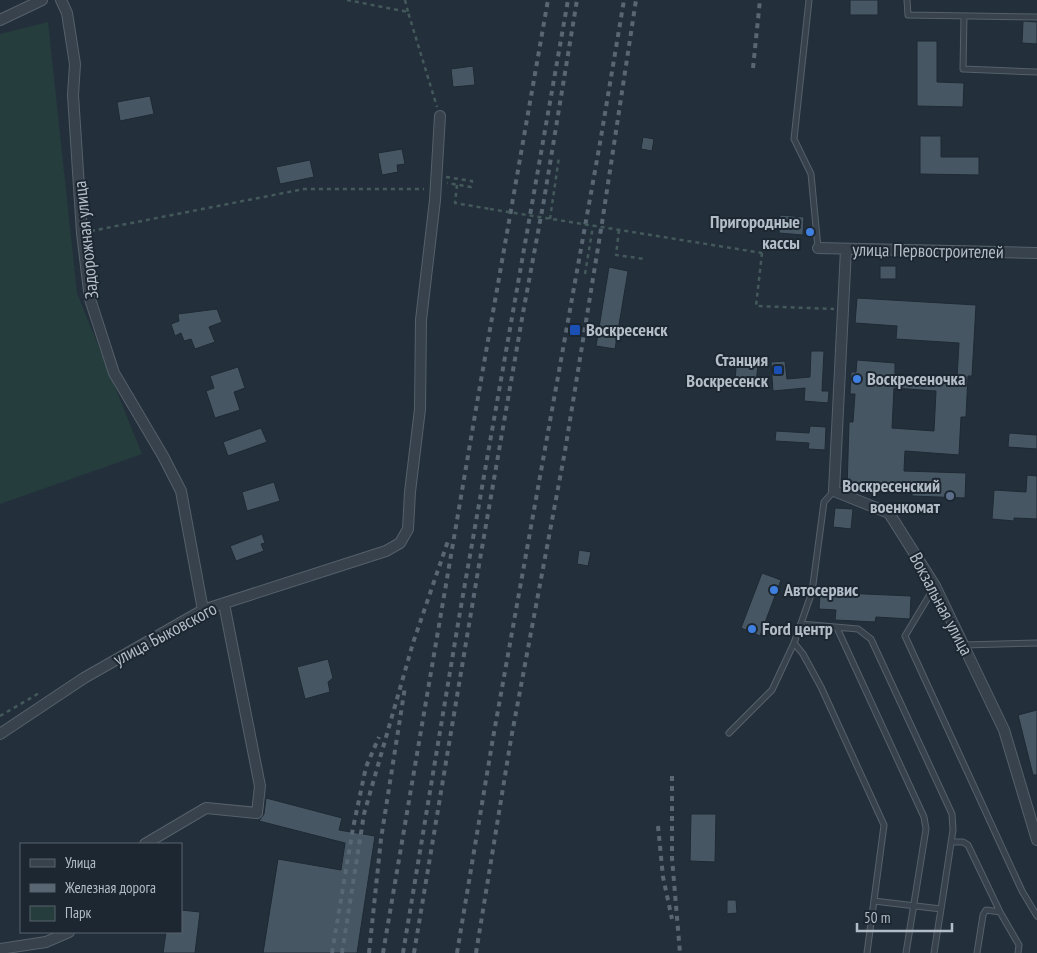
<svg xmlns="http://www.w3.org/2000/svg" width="1037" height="953" viewBox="0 0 1037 953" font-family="'PT Sans Narrow',sans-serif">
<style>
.green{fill:#253d3d}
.building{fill:#465663;stroke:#1e2933;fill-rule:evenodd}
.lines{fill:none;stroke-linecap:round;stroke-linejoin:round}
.service-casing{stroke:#55606a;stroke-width:7}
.minor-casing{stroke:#55606a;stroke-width:12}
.path{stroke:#43595a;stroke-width:2.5;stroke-dasharray:4 4;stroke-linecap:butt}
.service{stroke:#37424c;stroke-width:5}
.minor{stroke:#37424c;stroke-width:10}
.rail{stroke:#596673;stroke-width:4;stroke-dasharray:5 5;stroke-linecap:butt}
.path-bridge{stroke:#43595a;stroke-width:2.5;stroke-dasharray:4 4;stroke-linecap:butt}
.shop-dot{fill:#3f7fe0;stroke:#1c2731;stroke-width:2}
.transit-dot{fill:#1a4fb4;stroke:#1c2731;stroke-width:2}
.service-dot{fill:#5c6f8a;stroke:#1c2731;stroke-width:2}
.labels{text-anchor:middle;stroke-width:4;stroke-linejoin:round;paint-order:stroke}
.poi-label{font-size:18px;font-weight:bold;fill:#b2bdc8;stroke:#1c2731;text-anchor:start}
.street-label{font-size:18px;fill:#b2bdc8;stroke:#1c2731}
</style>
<rect width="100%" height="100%" fill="#23303c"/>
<!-- green -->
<path class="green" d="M48,22L77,293L142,454L0,504V34Z"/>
<!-- building -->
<path class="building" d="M850,0H878V15H850Z
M1023,21L1037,22V44L1022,43Z
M917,41H937V82L964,83L963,107L917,106Z
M473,66L475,85L453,87L451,69Z
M150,96L154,114L120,121L117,102Z
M920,136H941V157H979V175L920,174Z
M643,137L654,139L652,151L641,149Z
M402,149L405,164L397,165L398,172L382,175L378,153Z
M310,160L314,177L280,184L276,167Z
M780,215L804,217L803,235L779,233Z
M880,266H896V279H880Z
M609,267L628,271L615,349L596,346Z
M857,298L976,305L972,376H968L966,417H961L959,455L905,451L904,471L966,473L965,498L912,496V493L847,489L849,422H853L855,394H850L851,372H856L857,360L895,363V374L957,378L959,343L896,339L897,326L855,323ZM894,388L936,391L934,431L892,428Z
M217,309L222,322L209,327L215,342L195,349L191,339L184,341L181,333L175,336L171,324L179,321L178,314Z
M811,351H824L822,391H829L828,403L804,401L805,388L773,391L771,362L785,361L787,379L810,377Z
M737,355L759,358L756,382H753V387L742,386V382L735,381Z
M238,367L245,388L234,392L240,410L215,418L206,391L214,388L210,376Z
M810,426L826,427L825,450L808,449L809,443L775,441L776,431L809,433Z
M261,428L267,442L228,456L223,442Z
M1009,433L1037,435V449L1008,447Z
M1027,475L1037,476V519L1014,518V521L992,519L994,490L1026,492Z
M274,482L280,501L247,511L242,492Z
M835,508L853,509L851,529L833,527Z
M262,534L265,543L261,544L264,551L236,561L230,546Z
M579,550L591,552L588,566L577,564Z
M762,573L781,580L760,636L741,628Z
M820,592L911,596L910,619L876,617L875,622L835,620L836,610L819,609Z
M328,659L333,678L328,682L330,692L305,699L297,667Z
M1037,710V775H1033L1018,715Z
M266,798L342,818L339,830L375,836L357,953H263L278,859L341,870L345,843L259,821L264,814Z
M691,814H716L715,862L690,861Z
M727,900H736L737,913L727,914Z
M181,910L200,912L195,953H163L166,932H181Z"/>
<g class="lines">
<defs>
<path id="service" d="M809,0L794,139L811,174L818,248
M907,0L908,15L1037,17
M964,16L963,69L1037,72
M935,586L905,636L1022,891L1037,916
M801,624L858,629L871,639L952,814L953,830L941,909L874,901
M837,628L924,817L926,829L906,953
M794,643L803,654L821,687L884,825L867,953
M964,645L1037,643
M729,733L772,690L794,643L812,592L824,502L834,491
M952,842H963L968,845L1000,912
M934,953L941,909
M977,953L983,915L986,910L1000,912L1019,945L1018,953"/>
<path id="minor" d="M61,0L67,13L75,64L73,95L82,233L90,299L114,373L163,456L181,491L203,610
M0,20L42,0
M818,248L1037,253
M846,249L834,491L889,513L935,586L1004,730L1037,840
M0,734L84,678L203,610L386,551L400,543L408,529L410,492L420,409L421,320L435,200L440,116
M145,844L206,808L257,813L260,786L224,604
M0,949L46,942L69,932"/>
</defs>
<!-- service casing -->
<use href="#service" class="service-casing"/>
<!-- minor casing -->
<use href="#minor" class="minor-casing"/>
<!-- path -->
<path class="path" d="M347,0L408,12L437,107
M405,0L408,12
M446,177L472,181L471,187L447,183
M457,185L455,203L490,209
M550,219L559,157
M619,230L616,255L645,259
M91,231L304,189H424
M762,253L756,306L834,309
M585,274L593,226
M0,716L41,692"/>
<!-- service -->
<use href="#service" class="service"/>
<!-- minor -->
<use href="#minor" class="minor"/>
<!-- rail -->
<path class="rail" d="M753,68L760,0
M672,776V858L680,953
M658,826L663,877L672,919
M332,953L353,828L366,767L379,737
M342,953L364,814L413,643L449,538
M369,953L381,839L405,687
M383,953L477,403L548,0
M403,953L460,612L568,0
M414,953L479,565L523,313L544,200L577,0
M457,953L493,738L600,143L624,0
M476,953L511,739L565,451L602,223L636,0"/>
<!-- path-bridge -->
<path class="path-bridge" d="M490,209L762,253"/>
</g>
<!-- markers -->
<g class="shop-dot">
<circle cx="810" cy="232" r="5"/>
<circle cx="857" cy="379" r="5"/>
<circle cx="774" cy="590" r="5"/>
<circle cx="752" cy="629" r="5"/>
</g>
<g class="transit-dot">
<rect x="569" y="324" width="12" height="12" rx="2.5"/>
<rect x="773" y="365" width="10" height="10" rx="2.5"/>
</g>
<circle class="service-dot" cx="950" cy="496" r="5"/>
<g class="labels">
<!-- poi labels -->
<g class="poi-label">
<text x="800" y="228" text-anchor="end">Пригородные<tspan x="800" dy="21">кассы</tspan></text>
<text x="586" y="336">Воскресенск</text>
<text x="768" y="366" text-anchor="end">Станция<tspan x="768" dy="21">Воскресенск</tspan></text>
<text x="867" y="385">Воскресеночка</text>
<text x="940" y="492" text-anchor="end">Воскресенский<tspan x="940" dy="21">военкомат</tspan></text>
<text x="784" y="596">Автосервис</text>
<text x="762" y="635">Ford центр</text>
</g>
<!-- street labels -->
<g class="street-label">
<text transform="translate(86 240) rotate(-96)" y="6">Задорожная улица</text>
<text transform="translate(928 251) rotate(1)" y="6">улица Первостроителей</text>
<text transform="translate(941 604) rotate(62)" y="6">Вокзальная улица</text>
<text transform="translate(165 634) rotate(-28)" y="6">улица Быковского</text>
</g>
</g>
<!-- legend -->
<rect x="20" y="843" width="162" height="90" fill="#1c2731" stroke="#58636d"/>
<rect x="30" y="859" width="25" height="8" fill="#37424c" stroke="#58636d"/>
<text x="65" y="868" font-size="15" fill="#b2bdc8">Улица</text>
<rect x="30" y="884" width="25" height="8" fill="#596673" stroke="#58636d"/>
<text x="65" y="893" font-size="15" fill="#b2bdc8">Железная дорога</text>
<rect x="30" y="906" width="25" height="15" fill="#253d3d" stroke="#58636d"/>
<text x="65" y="918" font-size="15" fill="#b2bdc8">Парк</text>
<!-- scale -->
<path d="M857 923v8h95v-8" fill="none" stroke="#b2bdc8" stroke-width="2.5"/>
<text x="864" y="923" font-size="15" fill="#b2bdc8" stroke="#1c2731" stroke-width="4" paint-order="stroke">50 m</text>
</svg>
